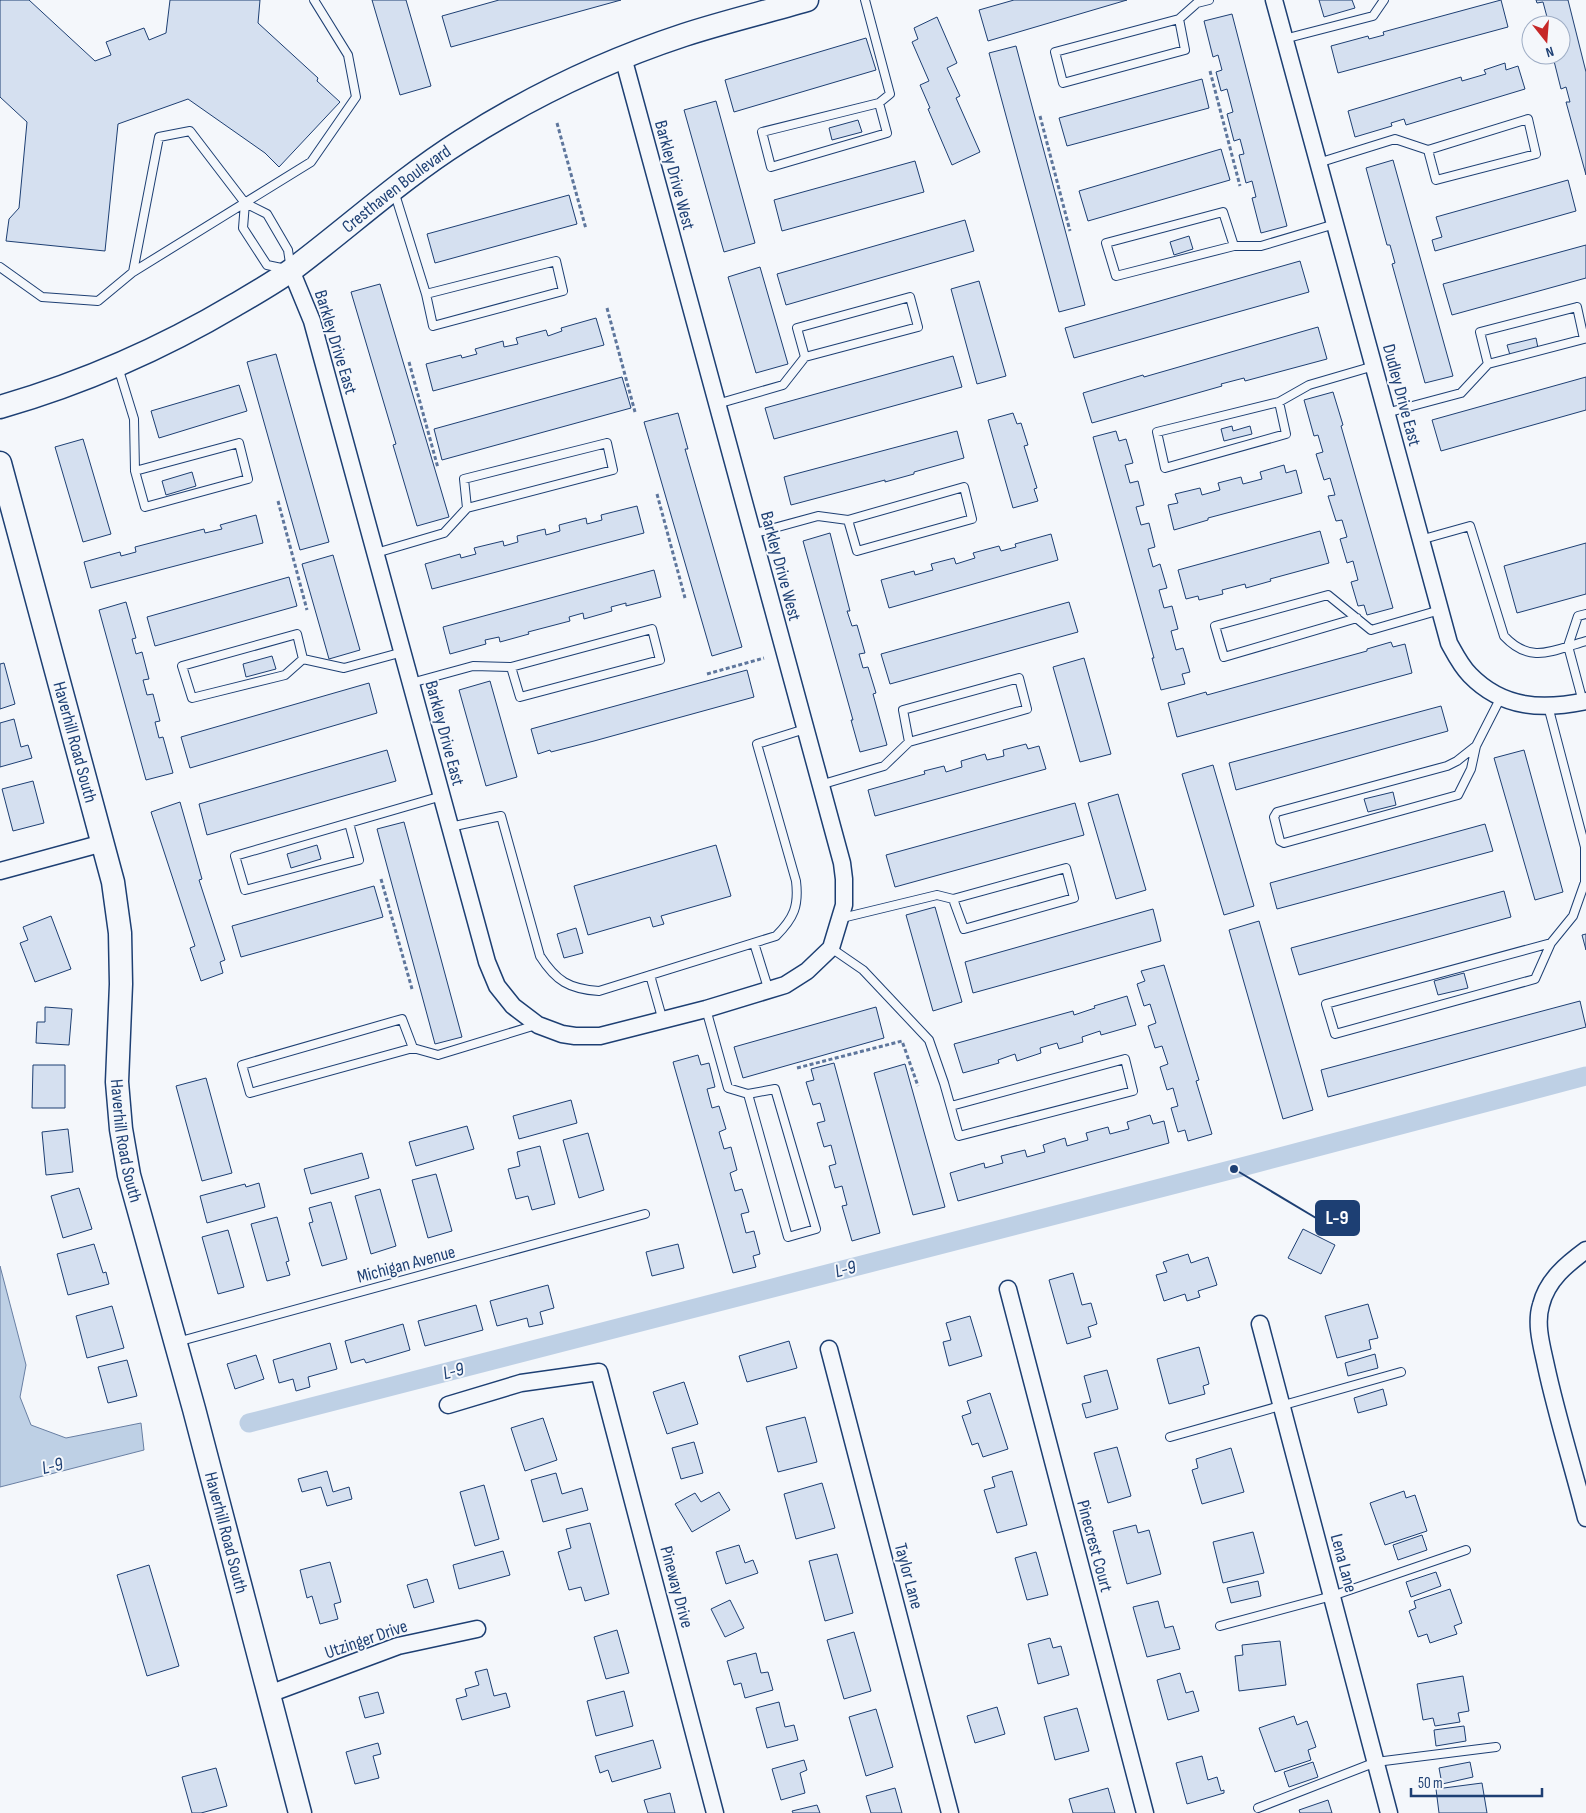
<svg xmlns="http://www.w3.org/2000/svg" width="1586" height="1813" viewBox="0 0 1586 1813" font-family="'Sofia Sans Condensed',sans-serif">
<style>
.water{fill:#bed0e5;stroke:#687fa3}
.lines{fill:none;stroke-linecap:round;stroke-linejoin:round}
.canal{stroke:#bed0e5;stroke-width:19}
.building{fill:#d5e0f0;stroke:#1d3f73}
.lane-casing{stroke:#1d3f73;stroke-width:10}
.street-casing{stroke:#1d3f73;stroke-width:19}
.secondary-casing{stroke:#1d3f73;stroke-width:25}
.path{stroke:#5e769c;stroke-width:3;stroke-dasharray:4 2.5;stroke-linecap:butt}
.lane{stroke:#f4f7fb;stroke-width:8}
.street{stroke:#f4f7fb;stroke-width:16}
.secondary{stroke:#f4f7fb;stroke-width:22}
.labels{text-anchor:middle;stroke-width:4;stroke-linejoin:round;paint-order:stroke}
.street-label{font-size:18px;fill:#1d3f73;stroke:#f4f7fb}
.water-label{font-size:19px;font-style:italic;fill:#1d3f73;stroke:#f4f7fb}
.leader{fill:none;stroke:#1d3f73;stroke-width:2}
.callout-dot{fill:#1d3f73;stroke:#f4f7fb;stroke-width:2}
.callout{fill:#1d3f73;stroke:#1d3f73;stroke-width:2}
.callout-label{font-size:19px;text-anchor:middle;font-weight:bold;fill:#fff}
</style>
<rect width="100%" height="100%" fill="#f4f7fb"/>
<!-- water -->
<path class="water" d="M0,1266L26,1365L20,1397L31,1425L66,1438L141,1423L144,1450L0,1487Z"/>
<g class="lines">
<!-- canal -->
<path class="canal" d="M249,1423L1234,1169L1586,1076"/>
</g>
<!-- building -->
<path class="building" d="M0,0H29L95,61L111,55L106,42L144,28L149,40L166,33L170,0H260L258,23L318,78L317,81L340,102L279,167L265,153L188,99L118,124L105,251L6,241L9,219L19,208L27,122L0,97Z
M372,0H406L431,86L400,95Z
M499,0H621L451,47L442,16Z
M1014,0H1127L988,41L979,10Z
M1319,0H1352L1355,8L1324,17Z
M1501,0L1508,27L1338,73L1331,46L1368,36L1369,39L1384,35L1383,32Z
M1536,0H1568L1586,72V175L1566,102H1570L1566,87L1561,89L1554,61H1555L1553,55H1561V25H1546L1544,18L1547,17L1543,2L1537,3Z
M1232,14L1287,226L1261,233L1252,198L1256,197L1252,181L1246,183L1239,155L1244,154L1240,139L1234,141L1227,114L1233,112L1227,89L1221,91L1216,72L1222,70L1218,55L1213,57L1204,21Z
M937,17L957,63L947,68L960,96L956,98L980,152L952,165L928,109L930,108L920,85L929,81L912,42L918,39L914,28Z
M866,38L876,70L734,112L725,80Z
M1016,46L1085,305L1059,312L989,53Z
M1505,63L1506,70L1518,66L1525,89L1406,125L1404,119L1391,123L1392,126L1355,137L1348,111L1461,77L1462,81L1486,74L1484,70Z
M1202,79L1209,108L1067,146L1059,118Z
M716,101L755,243L724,252L684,110Z
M858,120L862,132L832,140L829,128Z
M1221,149L1230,180L1088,221L1079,191Z
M1393,160L1453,376L1425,383L1392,264L1395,263L1390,245H1387L1366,168Z
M915,161L924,192L782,231L774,200Z
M1568,180L1576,211L1435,251L1432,240L1442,237L1436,217Z
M569,195L577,224L435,263L427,234Z
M965,220L974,251L786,305L777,274Z
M1189,236L1193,249L1174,255L1170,242Z
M1586,245V278L1452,315L1443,284Z
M1300,261L1309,292L1074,358L1065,328Z
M760,267L788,364L756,373L728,277Z
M979,281L1006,376L977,384L951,289Z
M380,284L449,517L417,526L393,445L396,444L351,292Z
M596,318L604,345L433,391L426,364L461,355L462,358L477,354L475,349L503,341L504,347L518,344L516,338L546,330L548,336L562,331L561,328Z
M1318,327L1327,359L1245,381L1244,378L1221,384L1222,386L1092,423L1083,393L1143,375L1144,377Z
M1536,338L1538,348L1510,355L1507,345Z
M276,354L329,542L300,550L247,362Z
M953,356L962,387L774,439L765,408Z
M622,377L631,408L442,460L434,429Z
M1586,377V410L1441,451L1432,420Z
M239,385L247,411L159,438L151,411Z
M1333,392L1343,425L1341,426L1393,608L1367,615L1364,605L1358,606L1351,582L1358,580L1353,561L1347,563L1340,539L1347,537L1342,520L1336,521L1328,496L1335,495L1330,478L1324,480L1316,454L1323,452L1318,435L1314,436L1304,400Z
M678,413L688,449H685L742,647L712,656L644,422Z
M1013,413L1017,424L1021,423L1028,445L1024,446L1037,488L1034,489L1038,501L1013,508L988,420Z
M1232,426L1233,431L1250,426L1252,434L1224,441L1221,429Z
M957,431L964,458L914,472V474L885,482V480L791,505L784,477Z
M1116,431L1119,441L1126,439L1133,463L1125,465L1130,483L1138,481L1144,505L1136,507L1141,525L1149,523L1155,547L1148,549L1153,567L1160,564L1167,588L1159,590L1164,608L1172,606L1178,629L1171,631L1176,650L1183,648L1190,672L1182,674L1185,684L1161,690L1152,658H1154L1093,437Z
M83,439L111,534L83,542L55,447Z
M1284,465L1286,473L1296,470L1302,493L1208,518V520L1174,530L1168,505L1178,503L1175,494L1200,488L1202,495L1220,490L1218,483L1241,477L1243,484L1262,479L1260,472Z
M192,472L196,486L166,495L162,481Z
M637,506L644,533L432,589L425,564L460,554L461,558L476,554L474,548L503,541L504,546L518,542L517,536L545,529L546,535L560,531L559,525L586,518L587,524L602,520L601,515Z
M256,515L263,543L91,588L84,562L120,552L121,556L136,552L135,547L204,529L205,533L222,529L220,525Z
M1320,531L1329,563L1270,579L1271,581L1246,588L1245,584L1222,590L1223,594L1199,600L1198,596L1186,599L1178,570Z
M830,533L850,611H847L852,626L857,625L865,653L859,654L863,668L868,667L876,693L873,694L887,745L860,752L851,720H853L803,541Z
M1051,534L1058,560L889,608L881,580L914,571L915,575L933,570L931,564L954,558L956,564L975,558L973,553L999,546L1001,551L1016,547L1015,544Z
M1586,543V594L1517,613L1504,566Z
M333,555L360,650L329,659L302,564Z
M654,570L661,597L626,606V603L611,607L612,611L584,619L583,613L569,617L570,621L528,632L529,634L500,642L499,637L485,640L486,644L450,654L443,627Z
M289,577L297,606L155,646L147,617Z
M126,602L136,638L132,639L136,654L142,652L149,679L143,680L147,695L153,694L160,721L155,722L159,738L163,737L173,773L146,780L99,610Z
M1069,602L1078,632L890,684L881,654Z
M1391,642L1393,647L1405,644L1412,673L1177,737L1168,703L1206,692L1207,695L1367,651V649Z
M272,656L276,669L246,677L243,664Z
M1084,658L1111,754L1080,762L1053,667Z
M4,663L15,704L0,709V664Z
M747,670L754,697L594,741L551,752L550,750L538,754L531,729Z
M490,681L517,777L486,786L459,690Z
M369,683L377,713L190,768L181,737Z
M1441,706L1448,731L1236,790L1229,763Z
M14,719L21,747L28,745L32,758L0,767V723Z
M1026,744L1028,749L1039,746L1046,769L875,816L868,790L925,774L924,771L944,766L946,772L962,767L961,761L985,754L987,760L1004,756L1003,750Z
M387,750L396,781L207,835L199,804Z
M1524,750L1563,892L1535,900L1494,758Z
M1213,765L1254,906L1224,915L1182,774Z
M33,781L44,823L13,831L2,789Z
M1393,792L1396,805L1368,812L1364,799Z
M1118,794L1146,890L1116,899L1088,803Z
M180,802L202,879L199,880L225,960L220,962L223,973L201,981L190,948L195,946L151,812Z
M1075,803L1084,835L895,887L886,855Z
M404,822L462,1037L435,1044L377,829Z
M1485,824L1493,851L1277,909L1270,883Z
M317,845L321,859L291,868L287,854Z
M716,845L731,896L661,916L664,924L653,927L650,917L588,935L574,886Z
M374,886L383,917L241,957L232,926Z
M1504,891L1511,917L1299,975L1291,948Z
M935,907L962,1002L933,1011L906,915Z
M1153,909L1161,941L973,993L965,962Z
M51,916L71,969L35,982L20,943L28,940L23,927Z
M1259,921L1313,1110L1283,1119L1229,930Z
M576,928L583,953L564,958L557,934Z
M1586,934V950L1582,935Z
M1164,965L1199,1080L1196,1081L1212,1134L1188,1141L1185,1130L1178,1132L1171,1108L1178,1106L1173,1088L1167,1090L1160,1067L1168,1064L1162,1046L1155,1048L1148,1026L1156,1023L1150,1004L1144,1006L1137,984L1145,981L1141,971Z
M1464,973L1468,988L1438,995L1434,981Z
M1127,996L1136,1025L1101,1035L1100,1031L1082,1037L1083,1042L1059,1049L1057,1043L1040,1048L1041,1053L1017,1061L1015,1054L998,1060L999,1063L963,1073L954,1044L1073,1011L1074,1015L1095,1008L1094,1006Z
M1580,1001L1586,1027L1328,1097L1321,1070Z
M45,1007L72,1009L69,1045L36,1043L37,1022H45Z
M876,1007L884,1038L743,1078L734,1047Z
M698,1055L701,1065L709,1063L715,1087L707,1089L712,1108L719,1106L726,1129L719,1132L724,1149L731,1147L737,1170L730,1173L735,1191L742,1189L749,1212L741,1214L746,1233L754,1231L760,1254L753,1256L756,1267L733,1273L673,1062Z
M834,1063L880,1233L852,1241L842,1206L847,1205L842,1186L835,1188L829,1166L836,1164L831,1145L824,1147L817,1123L825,1121L820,1103L813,1105L806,1082L814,1080L811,1069Z
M905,1064L945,1207L913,1215L874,1073Z
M33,1065H65V1108H32Z
M206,1078L232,1173L202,1181L176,1086Z
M571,1100L577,1123L519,1139L513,1116Z
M1150,1115L1153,1124L1164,1121L1169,1143L958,1201L950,1173L984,1163L985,1168L1003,1163L1001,1156L1025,1150L1027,1157L1045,1152L1043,1145L1065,1138L1067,1146L1088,1140L1086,1133L1108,1127L1110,1134L1129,1129L1127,1122Z
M467,1126L474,1149L416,1166L409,1142Z
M68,1129L73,1172L46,1175L42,1132Z
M588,1133L604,1190L579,1198L563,1140Z
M540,1146L555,1204L532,1210L528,1196L516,1199L508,1169L520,1166L517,1152Z
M362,1153L369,1178L311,1194L304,1169Z
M436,1174L452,1231L428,1238L412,1180Z
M259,1183L265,1207L207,1223L200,1196L245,1184L246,1187Z
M79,1188L92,1229L63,1238L51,1196Z
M380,1189L396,1246L371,1254L355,1196Z
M331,1202L347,1259L322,1266L309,1223L313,1222L309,1208Z
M277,1217L289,1261L286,1262L290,1275L267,1281L251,1224Z
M1303,1229L1335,1245L1321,1274L1288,1258Z
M228,1230L244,1287L218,1294L202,1237Z
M94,1244L103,1273L106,1272L109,1284L68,1295L57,1254Z
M678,1244L684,1268L652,1276L646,1252Z
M1188,1254L1191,1263L1208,1257L1217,1285L1198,1291L1200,1297L1187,1301L1185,1294L1164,1301L1156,1275L1167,1272L1163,1262Z
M1073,1273L1082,1305L1091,1303L1097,1324L1088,1327L1091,1337L1067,1344L1049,1280Z
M548,1285L554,1308L540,1312L543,1324L529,1327L527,1318L497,1326L490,1301Z
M1368,1304L1378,1338L1369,1340L1371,1349L1337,1358L1325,1316Z
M476,1305L483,1330L425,1346L418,1321Z
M112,1306L124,1348L87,1358L76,1316Z
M970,1316L982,1356L949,1366L943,1342L951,1340L946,1323Z
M403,1324L410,1350L366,1363L364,1359L351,1363L345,1341Z
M789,1341L797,1368L747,1382L739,1356Z
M330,1343L337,1369L308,1377L310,1387L296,1391L293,1379L279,1383L273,1360Z
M1199,1347L1209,1384L1203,1386L1205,1394L1169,1404L1157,1359Z
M1375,1354L1378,1368L1348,1376L1345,1363Z
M256,1355L264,1379L235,1389L227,1364Z
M127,1360L137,1396L108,1403L98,1367Z
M1107,1370L1118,1409L1086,1418L1082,1404L1091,1402L1084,1376Z
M684,1382L698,1424L667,1434L653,1392Z
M1383,1389L1387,1405L1358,1413L1354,1398Z
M990,1393L1008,1449L983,1457L978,1443L972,1445L962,1416L971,1413L967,1401Z
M805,1417L817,1462L778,1472L766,1427Z
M543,1418L557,1460L525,1471L511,1428Z
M694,1442L703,1473L681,1479L672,1448Z
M1117,1447L1131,1496L1108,1503L1094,1453Z
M1231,1448L1244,1492L1202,1504L1192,1470L1198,1468L1196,1459Z
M327,1471L333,1492L349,1487L352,1499L327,1506L321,1487L302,1492L298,1479Z
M1012,1471L1027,1525L997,1533L984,1490L995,1487L992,1477Z
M556,1473L562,1494L582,1488L588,1510L543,1522L531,1480Z
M822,1483L835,1528L796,1539L784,1494Z
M484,1485L499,1539L475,1546L460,1492Z
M1404,1491L1406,1498L1415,1495L1427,1531L1385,1545L1370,1503Z
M719,1492L730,1510L692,1532L675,1504L695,1493L701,1502Z
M590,1523L609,1594L585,1601L581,1587L569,1590L558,1552L571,1548L566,1529Z
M1136,1525L1138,1533L1149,1530L1161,1574L1127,1584L1113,1531Z
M1253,1532L1264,1573L1223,1583L1213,1542Z
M1422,1535L1427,1550L1398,1560L1393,1545Z
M739,1545L745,1563L753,1560L758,1573L726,1584L716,1552Z
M503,1551L510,1575L459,1589L453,1565Z
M1036,1552L1048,1595L1027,1600L1015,1558Z
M837,1554L853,1613L825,1621L809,1561Z
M330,1562L341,1602L334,1604L338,1619L320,1624L312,1596L307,1598L300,1570Z
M149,1565L179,1666L147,1676L117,1575Z
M1436,1572L1441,1586L1411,1597L1406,1582Z
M427,1579L434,1602L414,1608L407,1585Z
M1258,1581L1261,1596L1231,1603L1227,1588Z
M1450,1589L1462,1623L1454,1626L1457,1634L1430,1643L1427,1634L1418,1637L1409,1611L1416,1608L1414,1601Z
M730,1600L744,1628L725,1637L711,1609Z
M1158,1601L1165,1628L1173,1626L1180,1649L1147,1657L1133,1607Z
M617,1630L629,1673L606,1679L594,1637Z
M854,1632L871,1691L844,1699L827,1640Z
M1050,1638L1053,1648L1061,1646L1069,1675L1038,1684L1028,1644Z
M1280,1641L1286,1685L1239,1691L1235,1656L1243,1655L1242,1645Z
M756,1653L761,1673L768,1672L773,1690L745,1698L741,1683L734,1685L727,1661Z
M487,1669L494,1696L506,1693L510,1707L462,1720L456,1699L467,1696L465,1689L479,1685L475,1672Z
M1180,1673L1186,1693L1193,1691L1199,1711L1168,1720L1157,1680Z
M1463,1676L1469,1711L1458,1713L1460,1722L1435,1726L1433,1718L1423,1720L1417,1684Z
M624,1691L633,1726L596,1736L587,1701Z
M378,1692L384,1713L365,1718L359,1697Z
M779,1702L785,1727L794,1725L798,1740L767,1748L756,1708Z
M997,1707L1005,1734L975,1743L967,1716Z
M1077,1708L1089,1751L1055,1760L1044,1717Z
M876,1709L893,1767L866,1776L849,1717Z
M1294,1716L1297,1725L1307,1721L1316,1747L1308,1750L1311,1760L1275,1772L1259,1728Z
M1464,1726L1466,1741L1436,1746L1434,1730Z
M653,1740L661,1768L612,1782L608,1770L600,1773L595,1756Z
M378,1743L381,1754L373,1756L379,1778L355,1784L346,1752Z
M1202,1756L1208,1780L1217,1777L1221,1791L1224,1790V1793L1187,1804L1176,1763Z
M804,1760L807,1770L800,1773L805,1793L781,1800L772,1769Z
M1313,1762L1318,1777L1289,1787L1284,1772Z
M1470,1762L1473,1777L1442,1784L1439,1768Z
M216,1768L227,1806L201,1813H192L182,1777Z
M1482,1783L1487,1813H1439L1436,1789Z
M895,1788L902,1813H871L866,1796Z
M1108,1788L1115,1813H1073L1069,1799Z
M670,1793L675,1813H648L644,1800Z
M1328,1800L1332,1813H1300L1299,1810Z
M817,1805L820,1813H793L792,1811Z"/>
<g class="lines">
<defs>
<path id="lane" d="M865,0L890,94L879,103L762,132L771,167L887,133L879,103
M1179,19L1185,50L1063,83L1055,52L1179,19L1197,3L1209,0
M1284,39L1373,16L1384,0
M1318,163L1395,139L1428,150L1528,119L1536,154L1436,180L1428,150
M394,191L426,294L433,326L563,291L556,261L426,294
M245,203L243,228L267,265L291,270L288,250L267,214L245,203L190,131L159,137L133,272L311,162L356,97L348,55L314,0
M1234,246L1223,212L1106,243L1116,276L1234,246H1261L1335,224
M0,267L42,297L98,301L133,272
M118,367L134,419L135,471L145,507L248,479L239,443L135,471
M1279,402L1286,434L1165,468L1157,432L1279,402L1309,385L1374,366
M717,404L783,385L805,357L918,327L910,297L797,328L805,357
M1386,413L1461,393L1488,364L1584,339L1577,307L1480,332L1488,364
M752,534L818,516L848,520L964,487L972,519L857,551L848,520
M1420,540L1470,526L1504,636C1531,665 1553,650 1586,641
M376,553L444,533L467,508L613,470L607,443L464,479L467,508
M1357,618L1224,657L1215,626L1328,595L1371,630L1440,610
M297,634L303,659L285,675L192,698L182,666Z
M303,659L344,668L403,652
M411,683L473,666L511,667L652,629L660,660L520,697L511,667
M1583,702L1568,646L1578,616L1586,614
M1548,706L1585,847V882L1573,916L1551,943L1326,1004L1335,1034L1535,979L1551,943
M1476,746L1457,761L1447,766L1277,812L1274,817L1280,841L1284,843L1458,795L1471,769L1476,746L1501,697
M820,785L884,766L909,742L1027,709L1019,678L903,710L909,742
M349,823L359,860L245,890L235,856L442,796
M450,827L501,816L540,956C556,981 569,989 599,991L776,936C794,918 799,906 796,881L757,744L805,729
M842,918L937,895L953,899L1066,868L1074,898L964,929L953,899
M754,943L769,991
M831,948L863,970L929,1040L944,1083L959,1136L1133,1091L1125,1059L951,1106
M650,975L663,1021
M706,1009L728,1088L748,1094L775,1089L816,1229L788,1237L748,1094
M413,1048L250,1093L242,1065L402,1019L413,1048L438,1055L536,1025
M177,1342L645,1214
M1170,1437L1401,1372
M1220,1626L1332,1596L1466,1550
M1258,1808L1376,1762L1496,1747"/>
<path id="street" d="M1274,0L1449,643C1455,654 1461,666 1470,675C1503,709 1543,710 1586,701
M291,270L312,321L487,962L497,986L513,1006L538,1025L562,1034L575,1036H600L706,1009L785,985L807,971L831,948L844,905V879L842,863L623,57
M0,871L103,843
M1586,1250C1567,1264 1547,1280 1541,1305C1535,1324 1542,1347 1546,1366C1557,1417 1573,1467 1586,1518
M1008,1289L1145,1813
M1260,1324L1389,1813
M829,1349L950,1813
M448,1405L521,1383L599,1372L715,1813
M269,1694L398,1646L477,1629"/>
<g id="secondary">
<path id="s1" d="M0,407C83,383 161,349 235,305C254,294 275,282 293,269C349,227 401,179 461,141C530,97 605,61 684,35C724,22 766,12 807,0"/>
<path id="s2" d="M0,463L113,882L120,933L121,984L117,1082L121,1129L129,1175L194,1409L300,1813"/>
</g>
</defs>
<!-- lane casing -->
<use href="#lane" class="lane-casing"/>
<!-- street casing -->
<use href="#street" class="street-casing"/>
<!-- secondary casing -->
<use href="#secondary" class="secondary-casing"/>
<!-- path -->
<path class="path" d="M1210,71L1240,186
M1040,116L1070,231
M557,123L586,229
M607,308L635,412
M409,362L438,468
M657,494L685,598
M278,501L307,610
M707,674L764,658
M381,879L412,989
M797,1068L902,1041L918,1086"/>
<!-- lane -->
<use href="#lane" class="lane"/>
<!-- street -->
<use href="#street" class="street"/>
<!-- secondary -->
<use href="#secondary" class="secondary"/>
</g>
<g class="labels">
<!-- street labels -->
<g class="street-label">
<text transform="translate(675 175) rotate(75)" y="6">Barkley Drive West</text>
<text dy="6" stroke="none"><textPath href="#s1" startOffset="456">Cresthaven Boulevard</textPath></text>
<text transform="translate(336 342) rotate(73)" y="6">Barkley Drive East</text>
<text transform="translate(1402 395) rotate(75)" y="6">Dudley Drive East</text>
<text transform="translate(781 566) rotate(75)" y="6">Barkley Drive West</text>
<text transform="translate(445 733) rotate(75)" y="6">Barkley Drive East</text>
<text dy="6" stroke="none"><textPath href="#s2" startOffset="289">Haverhill Road South</textPath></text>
<text dy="6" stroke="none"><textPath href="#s2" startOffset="694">Haverhill Road South</textPath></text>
<text transform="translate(406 1264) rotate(-15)" y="6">Michigan Avenue</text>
<text dy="6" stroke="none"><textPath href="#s2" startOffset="1099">Haverhill Road South</textPath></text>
<text transform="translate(1095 1546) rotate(75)" y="6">Pinecrest Court</text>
<text transform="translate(1344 1563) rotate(75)" y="6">Lena Lane</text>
<text transform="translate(909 1576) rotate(75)" y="6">Taylor Lane</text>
<text transform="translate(677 1587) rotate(75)" y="6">Pineway Drive</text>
<text transform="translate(366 1639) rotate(-19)" y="6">Utzinger Drive</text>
</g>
<!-- water labels -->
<g class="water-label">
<text transform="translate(845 1268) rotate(-15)" y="7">L-9</text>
<text transform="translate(453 1370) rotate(-15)" y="7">L-9</text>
<text transform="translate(52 1465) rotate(-14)" y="7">L-9</text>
</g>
</g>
<!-- callouts -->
<path class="leader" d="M1234 1169L1316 1218"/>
<circle class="callout-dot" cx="1234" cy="1169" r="5"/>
<rect class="callout" x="1316" y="1201" width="43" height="34" rx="5"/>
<g class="callout-label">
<text x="1337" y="1224">L-9</text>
</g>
<!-- north arrow -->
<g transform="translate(1546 40) rotate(163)"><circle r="24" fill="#f4f7fb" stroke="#9eadc5"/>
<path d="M0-4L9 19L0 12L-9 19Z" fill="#c62828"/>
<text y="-8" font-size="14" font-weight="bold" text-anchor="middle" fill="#1d3f73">N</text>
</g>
<!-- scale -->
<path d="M1411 1788v8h131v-8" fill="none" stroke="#1d3f73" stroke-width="2.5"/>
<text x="1418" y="1788" font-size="15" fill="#1d3f73" stroke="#f4f7fb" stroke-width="4" paint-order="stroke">50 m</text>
</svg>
